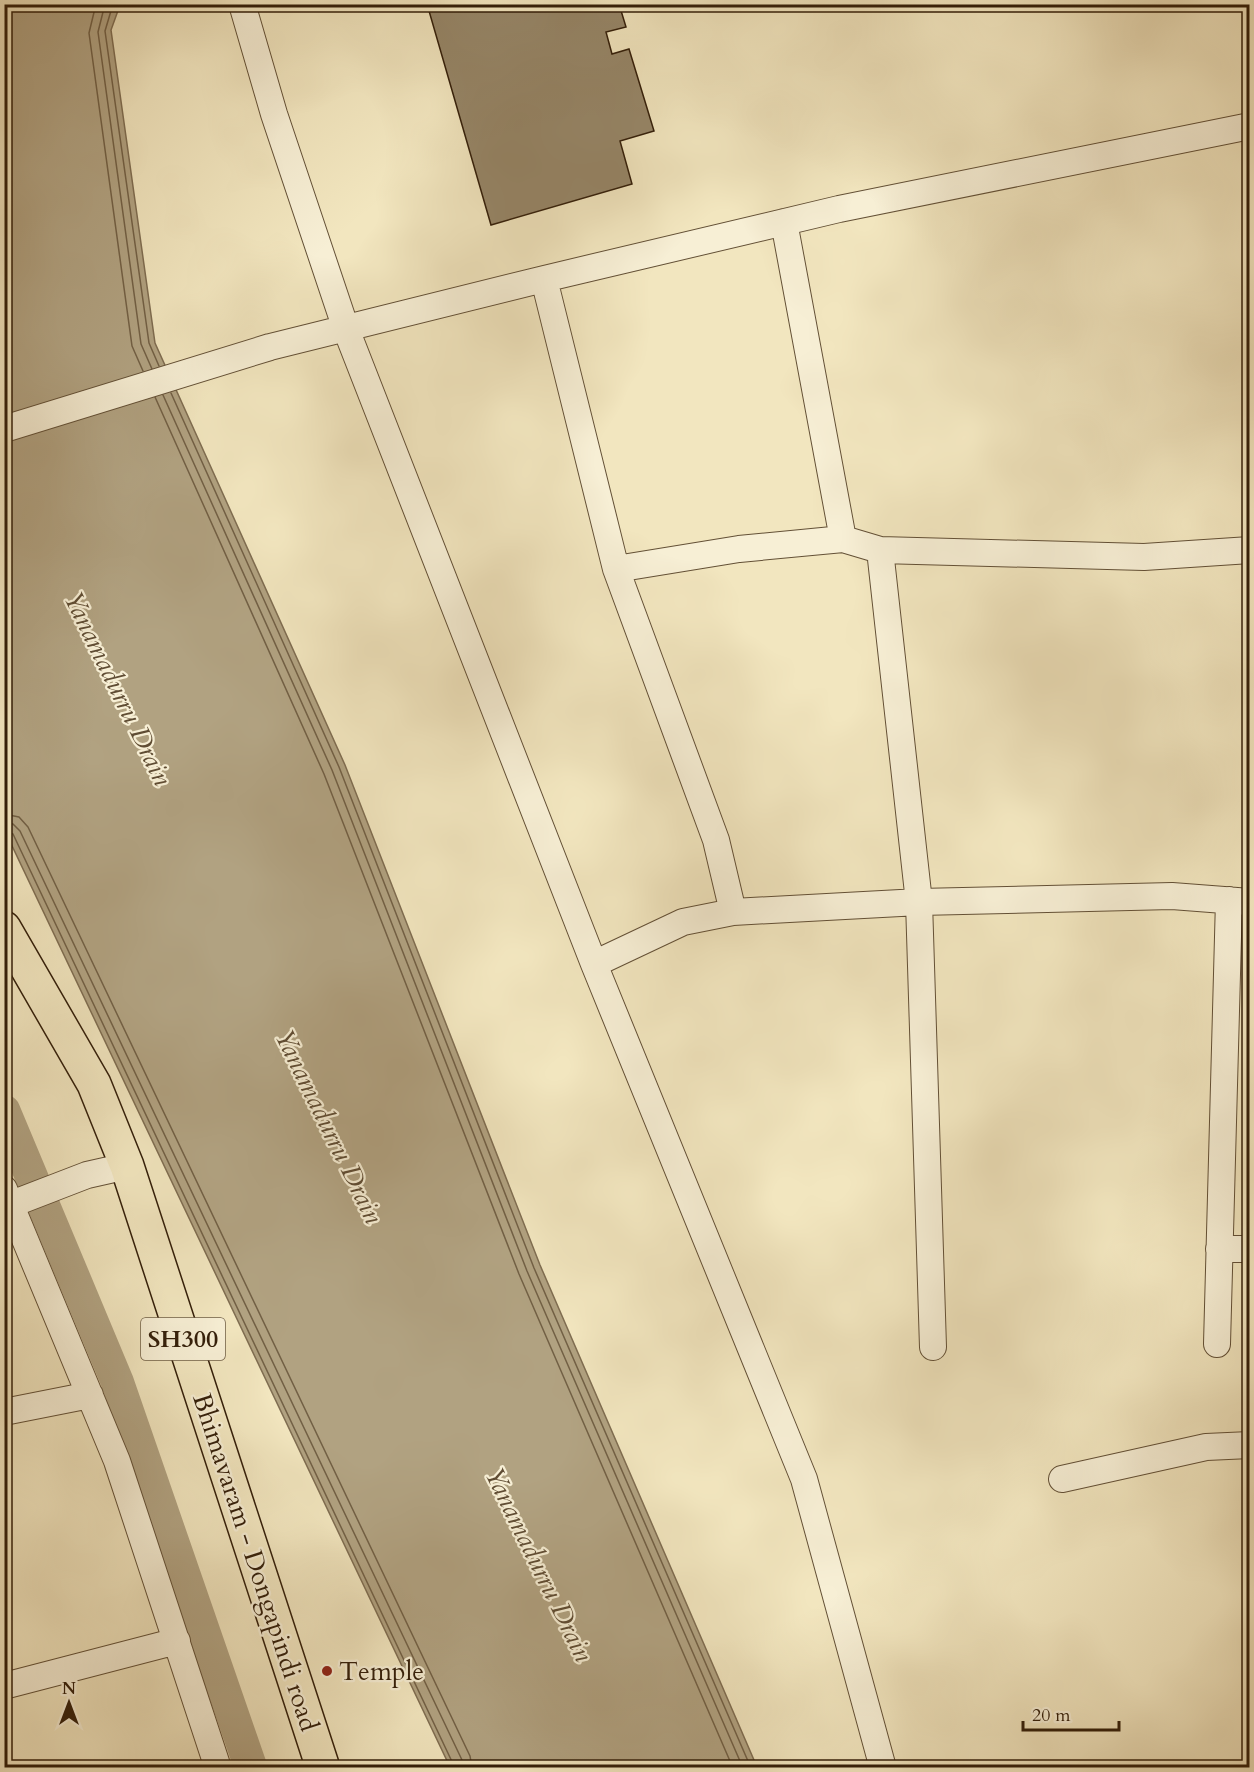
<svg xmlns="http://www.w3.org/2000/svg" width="1254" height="1772" viewBox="0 0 1254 1772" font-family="Cardo,serif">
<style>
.water{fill:#b1a281;stroke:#7f6d51;stroke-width:1.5}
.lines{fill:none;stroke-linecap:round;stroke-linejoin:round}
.shore{stroke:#726045;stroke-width:1.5}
.canal{stroke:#b1a281;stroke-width:33}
.building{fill:#968668;stroke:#331e09;stroke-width:1.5}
.minor-casing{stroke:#635036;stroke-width:28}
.primary-casing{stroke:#331e09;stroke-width:36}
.minor{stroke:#f7efd5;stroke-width:26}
.primary{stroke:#f2e6bf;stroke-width:33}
.poi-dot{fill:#8f2418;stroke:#f7efd5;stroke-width:2}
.labels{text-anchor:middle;stroke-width:4.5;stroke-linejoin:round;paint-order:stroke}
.shield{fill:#f7efd5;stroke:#6e5d46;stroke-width:1.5}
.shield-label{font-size:24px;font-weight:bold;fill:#331e09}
.street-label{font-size:26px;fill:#331e09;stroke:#f7efd5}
.poi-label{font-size:26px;fill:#331e09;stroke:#f7efd5;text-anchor:start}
.water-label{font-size:27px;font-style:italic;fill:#5f4c33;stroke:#f7efd5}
</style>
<rect width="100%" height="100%" fill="#f2e6bf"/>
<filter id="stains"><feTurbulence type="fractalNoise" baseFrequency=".00333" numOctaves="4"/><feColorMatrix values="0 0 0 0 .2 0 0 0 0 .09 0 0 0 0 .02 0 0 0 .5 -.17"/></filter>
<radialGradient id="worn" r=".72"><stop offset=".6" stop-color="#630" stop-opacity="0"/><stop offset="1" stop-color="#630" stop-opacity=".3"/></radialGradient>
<!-- water -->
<path class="water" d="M5,5H120L111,30L155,343L345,765L540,1265L757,1767H450L5,831Z"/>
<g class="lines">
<!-- shore -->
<path class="shore" d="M96,4L89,33L132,346L143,371
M105,4L98,32L141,344L152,369
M113,4L105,31L149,343L159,366
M171,393L339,767L534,1268L751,1768
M163,395L332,770L527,1271L743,1768
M155,397L324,774L519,1274L733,1768
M4,814L19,817L28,827L470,1756L472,1768
M4,823L13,824L20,831L462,1760L463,1768
M4,830L13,834L455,1768"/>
<!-- canal -->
<path class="canal" d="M4,1111L117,1381L251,1768"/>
</g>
<!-- building -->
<path class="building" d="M427,4H595V7L619,4L626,27L606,32L612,54L629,49L654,131L620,141L632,184L491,225Z"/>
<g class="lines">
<defs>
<path id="minor" d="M242,4L274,114L346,329L594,964L804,1479L883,1768
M784,222L843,539
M544,279L616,569L716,840L733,912
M4,429L270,347L544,279L839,209L1250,126
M880,550L919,902L933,1347
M616,569L739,549L843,539L880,550L1144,557L1250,550
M594,964L683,922L733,912L919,902L1172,896L1250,902
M4,1189L117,1461L218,1768
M4,1207L87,1175L127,1166
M1219,1249H1250
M1217,1344L1229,900
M4,1412L90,1395
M1062,1479L1206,1447L1250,1445
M4,1686L177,1641"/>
<path id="primary" d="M4,928L94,1084L127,1166L323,1768"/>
</defs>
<!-- minor casing -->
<use href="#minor" class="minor-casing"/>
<!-- primary casing -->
<use href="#primary" class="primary-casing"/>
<!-- minor -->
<use href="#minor" class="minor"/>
<!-- primary -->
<use href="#primary" class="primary"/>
</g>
<!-- markers -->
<circle class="poi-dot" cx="327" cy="1671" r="6"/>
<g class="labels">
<!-- shield labels -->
<rect class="shield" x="141" y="1318" width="84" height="42" rx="4.5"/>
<g class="shield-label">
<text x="183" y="1347">SH300</text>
</g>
<!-- street labels -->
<g class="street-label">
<text transform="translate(256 1562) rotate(72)" y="9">Bhimavaram - Dongapindi road</text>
</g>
<!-- poi labels -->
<g class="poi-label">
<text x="339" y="1680">Temple</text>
</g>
<!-- water labels -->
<g class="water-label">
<text transform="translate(118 688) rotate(64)" y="9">Yanamadurru Drain</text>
<text transform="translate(329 1126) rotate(64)" y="9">Yanamadurru Drain</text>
<text transform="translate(539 1564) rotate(64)" y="9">Yanamadurru Drain</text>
</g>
</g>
<!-- margin -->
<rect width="1254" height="1772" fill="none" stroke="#f2e6bf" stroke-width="24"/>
<rect x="6" y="6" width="1242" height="1760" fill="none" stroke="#331e09" stroke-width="3"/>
<rect x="12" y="12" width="1230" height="1748" fill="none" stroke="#331e09" stroke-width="1.5"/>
<!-- north arrow -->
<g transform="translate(69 1703)" stroke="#f7efd5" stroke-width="4.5" paint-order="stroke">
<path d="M0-4.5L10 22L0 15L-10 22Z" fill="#331e09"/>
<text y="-9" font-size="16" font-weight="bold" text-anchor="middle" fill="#331e09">N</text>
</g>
<!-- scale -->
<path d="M1023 1721v9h96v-9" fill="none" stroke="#331e09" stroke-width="3"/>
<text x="1032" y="1721" font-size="18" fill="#331e09" stroke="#f7efd5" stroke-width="4.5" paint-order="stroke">20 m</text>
<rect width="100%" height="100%" filter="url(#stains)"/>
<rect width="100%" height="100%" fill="url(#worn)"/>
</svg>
